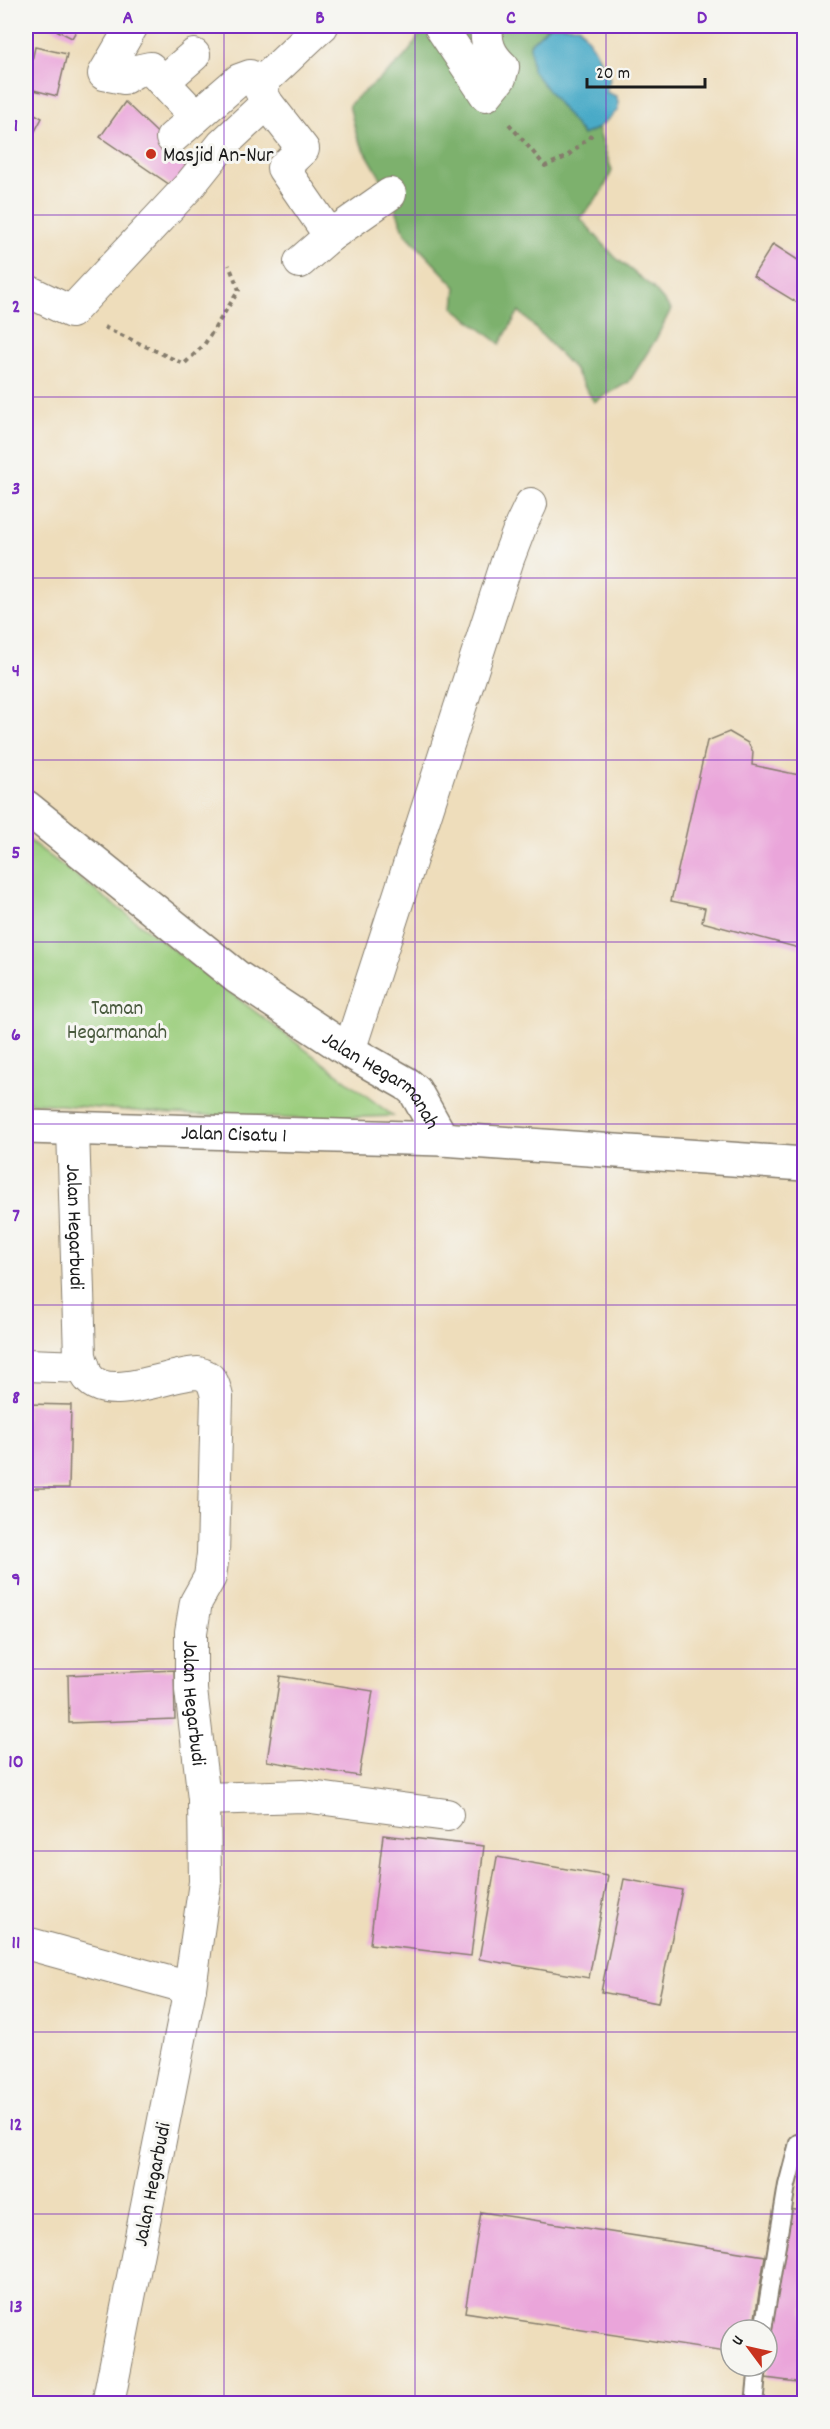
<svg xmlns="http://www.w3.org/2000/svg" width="830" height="2429" viewBox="0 0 830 2429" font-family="Dekko,sans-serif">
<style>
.green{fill:#9cce7e;stroke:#5c754d;stroke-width:1.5}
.forest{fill:#7db16d;stroke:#4c6644;stroke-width:1.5}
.water{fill:#48aac7;stroke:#326372;stroke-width:1.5}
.building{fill:#eaa5da}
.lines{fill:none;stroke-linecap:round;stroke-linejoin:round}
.service-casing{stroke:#857c6c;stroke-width:20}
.minor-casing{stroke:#857c6c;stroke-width:34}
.tertiary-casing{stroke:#857c6c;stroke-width:36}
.path{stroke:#857c6c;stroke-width:4;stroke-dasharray:4.5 4.5;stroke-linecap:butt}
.service{stroke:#fff;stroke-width:16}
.minor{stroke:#fff;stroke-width:32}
.tertiary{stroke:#fff;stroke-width:33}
.grid{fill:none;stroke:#7b2cbf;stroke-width:1.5;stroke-opacity:0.55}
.poi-dot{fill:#c8321e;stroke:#f6f6f2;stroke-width:2}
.labels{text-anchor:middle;stroke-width:6;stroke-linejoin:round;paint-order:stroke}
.poi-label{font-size:21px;fill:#1c1c1c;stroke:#f6f6f2;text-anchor:start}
.park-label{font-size:21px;fill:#495a3e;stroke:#f6f6f2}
.street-label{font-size:21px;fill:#1c1c1c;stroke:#f6f6f2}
.neatline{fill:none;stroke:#7b2cbf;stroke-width:2}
.grid-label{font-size:20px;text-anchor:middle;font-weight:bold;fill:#7b2cbf}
</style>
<rect width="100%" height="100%" fill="#f6f6f2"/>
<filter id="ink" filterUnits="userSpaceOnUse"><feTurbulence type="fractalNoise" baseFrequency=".0167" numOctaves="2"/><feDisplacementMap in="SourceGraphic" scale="12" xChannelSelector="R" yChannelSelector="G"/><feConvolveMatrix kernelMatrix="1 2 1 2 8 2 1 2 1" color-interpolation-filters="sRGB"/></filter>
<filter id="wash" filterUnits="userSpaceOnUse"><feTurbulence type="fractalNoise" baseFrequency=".008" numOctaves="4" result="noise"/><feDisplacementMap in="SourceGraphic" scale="24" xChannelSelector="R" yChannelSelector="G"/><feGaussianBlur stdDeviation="1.35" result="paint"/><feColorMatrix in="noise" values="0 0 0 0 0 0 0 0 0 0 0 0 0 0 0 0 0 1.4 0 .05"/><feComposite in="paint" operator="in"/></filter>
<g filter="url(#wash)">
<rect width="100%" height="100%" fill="#edb"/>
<!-- green -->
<path class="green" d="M26,838L393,1116L303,1119L172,1114L26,1102Z"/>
<!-- forest -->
<path class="forest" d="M422,26H549L530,44L568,114L582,135L598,128L612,171L602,192L580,218L615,257L652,287L671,309L656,339L629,382L594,402L574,369L519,311L500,344L454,308L456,287L405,233L390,194L357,137L349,105C374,80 413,61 422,26Z"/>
<!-- water -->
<path class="water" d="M549,26H579L594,48L610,79L606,92L616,96L618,101V110L598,128L583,135L532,70L530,44Z"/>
<g id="blocks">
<!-- building -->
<path class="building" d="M48,26H79L72,38Z
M35,47L67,54L57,96L26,88Z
M125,102L196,170L179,191L100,137Z
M26,109L42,118L26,148Z
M773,244L804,264V307L753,276Z
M729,732L748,743L753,752L752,765L804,776V932L800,931L799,948L702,922L705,908L671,901L707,741Z
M26,1404L71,1405L69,1488H26Z
M174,1670L175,1719L69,1723L68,1675Z
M280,1676L373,1691L359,1776L267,1761Z
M383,1835L484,1846L471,1956L370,1944Z
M497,1857L608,1876L589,1978L479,1959Z
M624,1879L682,1890L658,2003L601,1992Z
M788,2209L804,2211V2383L766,2378Z
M481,2212L765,2256L753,2330H731V2353L465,2312Z"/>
</g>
</g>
<g filter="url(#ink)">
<use href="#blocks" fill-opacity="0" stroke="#857c6c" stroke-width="1.5"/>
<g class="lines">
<defs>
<path id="service" d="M763,2330L787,2185L798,2143
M754,2404L758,2366"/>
<g id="minor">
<path d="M132,26L104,74L124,78L136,71L150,68L196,117"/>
<path d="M322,26C300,45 281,66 258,85L267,103L303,149L283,168L330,236L390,194"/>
<path d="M440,26L486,95L500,78L503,67C490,55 485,43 487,26"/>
<path d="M163,82L194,55"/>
<path d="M172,138L239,80L250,76L258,85"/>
<path d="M300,262L330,236"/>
<path d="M26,290L71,312L190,185L222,145L267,103"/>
<path d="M349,1051L508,559L521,525L531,504"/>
<path id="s1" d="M73,1129L80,1356C82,1361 83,1368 86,1374C103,1406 170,1373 198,1373C212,1376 214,1384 217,1397L213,1554L210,1577L196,1602L191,1632V1690L204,1799L205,1882L190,1988L108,2404"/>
<path d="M26,1365L84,1367"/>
<path d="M204,1799L303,1796L447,1815"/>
<path d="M26,1943L190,1988"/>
</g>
<g id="tertiary">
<path id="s2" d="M26,807L237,977L349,1051L407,1084L415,1091L442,1139"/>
<path id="s3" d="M26,1127L442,1139L804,1164"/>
</g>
</defs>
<!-- service casing -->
<use href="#service" class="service-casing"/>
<!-- minor casing -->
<use href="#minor" class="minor-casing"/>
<!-- tertiary casing -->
<use href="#tertiary" class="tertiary-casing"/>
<!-- path -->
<path class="path" d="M509,124L545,166L566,157L593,134
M104,327L184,364L204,345L239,290L229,265"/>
<!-- service -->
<use href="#service" class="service"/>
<!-- minor -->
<use href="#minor" class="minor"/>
<!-- tertiary -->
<use href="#tertiary" class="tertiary"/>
</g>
</g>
<!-- grid -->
<path class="grid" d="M224,26V2404M415,26V2404M606,26V2404M26,215H804M26,397H804M26,578H804M26,760H804M26,942H804M26,1124H804M26,1305H804M26,1487H804M26,1669H804M26,1851H804M26,2032H804M26,2214H804"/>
<!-- markers -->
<circle class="poi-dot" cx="151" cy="154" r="6"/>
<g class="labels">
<!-- poi labels -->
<g class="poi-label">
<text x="163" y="161">Masjid An-Nur</text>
</g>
<!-- park labels -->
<g class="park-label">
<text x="117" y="1014">Taman<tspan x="117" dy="24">Hegarmanah</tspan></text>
</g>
<!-- street labels -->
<g class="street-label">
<text dy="7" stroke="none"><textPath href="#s2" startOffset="450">Jalan Hegarmanah</textPath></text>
<text dy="7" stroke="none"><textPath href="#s3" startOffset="208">Jalan Cisatu 1</textPath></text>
<text dy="7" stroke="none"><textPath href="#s1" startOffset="98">Jalan Hegarbudi</textPath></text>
<text dy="7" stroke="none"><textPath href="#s1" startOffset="708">Jalan Hegarbudi</textPath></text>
<text transform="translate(151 2184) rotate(-79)" y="7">Jalan Hegarbudi</text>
</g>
</g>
<!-- margin -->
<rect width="830" height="2429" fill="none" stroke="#f6f6f2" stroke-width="66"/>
<!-- north arrow -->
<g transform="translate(749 2348) rotate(303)"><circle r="28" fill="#f6f6f2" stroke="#9f9f9c" stroke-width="1.5"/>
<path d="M0-4.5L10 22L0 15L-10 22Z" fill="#c8321e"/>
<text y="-9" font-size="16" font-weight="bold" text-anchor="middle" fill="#1c1c1c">U</text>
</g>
<!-- scale -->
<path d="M587 78v9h118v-9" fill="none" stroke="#1c1c1c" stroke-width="3"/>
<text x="596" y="78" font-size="18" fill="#1c1c1c" stroke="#f6f6f2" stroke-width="4.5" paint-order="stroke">20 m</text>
<rect x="33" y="33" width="764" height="2363" class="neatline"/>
<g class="grid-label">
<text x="128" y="23">A</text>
<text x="320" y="23">B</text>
<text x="511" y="23">C</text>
<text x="702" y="23">D</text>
<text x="16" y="131">1</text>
<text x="16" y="312">2</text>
<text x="16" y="494">3</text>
<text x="16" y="676">4</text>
<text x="16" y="858">5</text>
<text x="16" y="1040">6</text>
<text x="16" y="1221">7</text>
<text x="16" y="1403">8</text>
<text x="16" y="1585">9</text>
<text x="16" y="1767">10</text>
<text x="16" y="1948">11</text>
<text x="16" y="2130">12</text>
<text x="16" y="2312">13</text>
</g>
</svg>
